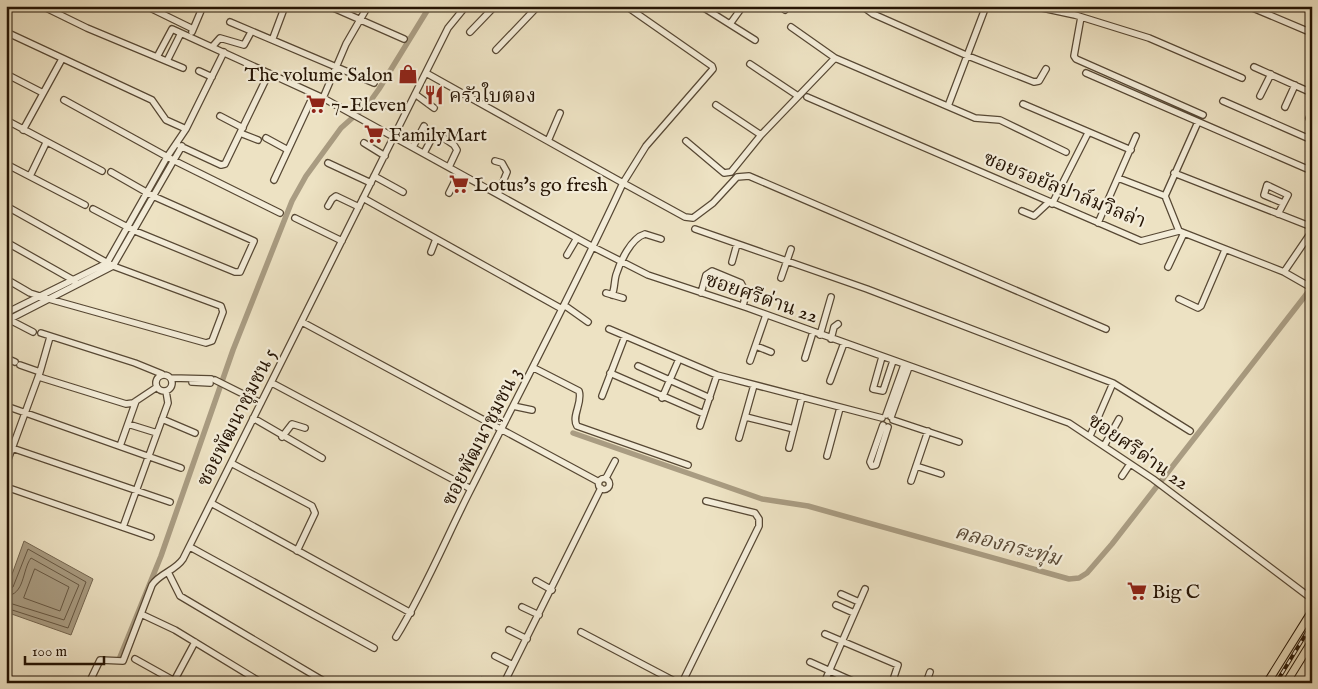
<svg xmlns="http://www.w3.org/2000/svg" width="1318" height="689" viewBox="0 0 1318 689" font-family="'IM FELL English','Noto Serif Thai',serif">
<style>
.water{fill:#a99c82;stroke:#746650}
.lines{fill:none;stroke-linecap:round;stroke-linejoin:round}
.shore{stroke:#675843;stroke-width:1}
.canal{stroke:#a99c82;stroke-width:5.5}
.minor-casing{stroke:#574834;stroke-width:8}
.major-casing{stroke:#251404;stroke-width:9}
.minor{stroke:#f3ecd8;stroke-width:5.5}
.major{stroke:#ede2c3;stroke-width:7}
.rail-casing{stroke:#251404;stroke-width:4}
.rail{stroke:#f3ecd8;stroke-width:2;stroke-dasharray:5.5;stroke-linecap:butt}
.labels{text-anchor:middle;stroke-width:4.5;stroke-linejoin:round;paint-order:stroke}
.poi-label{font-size:20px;fill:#251404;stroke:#f3ecd8;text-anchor:start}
.street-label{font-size:20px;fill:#251404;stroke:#f3ecd8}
.water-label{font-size:21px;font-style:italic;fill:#5a4a36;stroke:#f3ecd8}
</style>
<rect width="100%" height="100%" fill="#ede2c3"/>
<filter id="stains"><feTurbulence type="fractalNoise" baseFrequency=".004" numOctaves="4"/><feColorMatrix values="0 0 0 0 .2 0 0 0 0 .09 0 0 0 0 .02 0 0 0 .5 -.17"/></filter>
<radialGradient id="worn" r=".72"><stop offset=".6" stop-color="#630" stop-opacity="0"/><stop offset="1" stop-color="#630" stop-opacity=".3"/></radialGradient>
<!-- water -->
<path class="water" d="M24,541L93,579L71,635L6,612V591Z"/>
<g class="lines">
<!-- shore -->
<path class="shore" d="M35,569L69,587L60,611L24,598Z
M6,590L13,587L28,549L86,582L68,628L6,608
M6,596C25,595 22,570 31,558L79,585L64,620L6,602"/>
<!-- canal -->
<path class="canal" d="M573,433L762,499L808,506L1069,579L1079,578L1087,573L1112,544L1312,287
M120,657L161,556L233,350L292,201L306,176L341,128L369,103L379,89L430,6"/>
<defs>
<path id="minor" d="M42,6L87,28L183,68
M146,6L193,29
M329,6L404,39
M701,6L755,40
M780,6L785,10
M862,6L873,14L968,56L1034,82L1039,81L1046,69
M1033,6L1075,15L1149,38L1242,78
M1248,6L1312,33
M1081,17L1074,56L1076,59L1203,115
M230,22L374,83
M730,24L743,6
M791,27L835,58L975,118L1000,120L1066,152
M6,32L152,100L166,120L186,129
M192,32L203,6
M470,32L495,6
M273,38L285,6
M212,47L220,38L244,45L250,34
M496,50L538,6
M157,57L172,29L323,98L593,247L648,275L748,308L1069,423L1153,479L1312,599
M167,61L181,33
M750,64L798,96
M1254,67L1312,93
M199,71L212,77
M426,73L623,183L646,146L713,69L712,66L626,6
M1086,73L1312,171
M6,74L43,93
M415,94L434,108
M1260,96L1271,74
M807,97L1141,241L1179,231L1284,272L1312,288
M323,98L346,44L368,6
M64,100L173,160L280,213
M1223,101L1312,140
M1023,104L1131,150
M716,105L761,135
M948,106L986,6
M1285,107L1295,85
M220,116L243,128
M1309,118L1312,111
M6,120L102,171
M23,130L62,59
M240,133L258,140
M266,138L288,150
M548,141L560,113
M686,141L724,173L731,172L761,135L835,58
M364,143L385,156
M180,146L221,165L225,164L269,73
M413,147L424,126
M424,153L432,138L439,135L454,145L457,150L449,167
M495,161L502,163L507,172L498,194
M328,163L371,183
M6,164L85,205
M1174,173L1312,227
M30,176L46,143
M374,176L403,192
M1118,178L1165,196
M274,180L314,94
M449,193L459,173
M363,198L562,309
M1052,204L1088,133
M6,206L113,266L221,306L223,312L212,341L206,343L49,299L30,293L6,279
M328,206L332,199L336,196L359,207
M93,209L135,231L235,272H240L254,241L153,196L111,172
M1022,211L1034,216L1048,203
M1278,214L1288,195L1267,185L1264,195L1283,203
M295,218L342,241
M1098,223L1136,136
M695,229L867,289L1113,383L1190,431
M1179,231L1165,196L1198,122
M6,242L75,281
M431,252L436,239
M567,255L577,238
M732,262L737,244
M1168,267L1184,233
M1284,272L1312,231
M781,278L791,249
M606,293L623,298
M701,293L706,275L712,271L741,283L746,293L743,306
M612,295C615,288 614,282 616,275C620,262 631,238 645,234L661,239
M1179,299L1198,308L1201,306L1225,250
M564,305L588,322
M6,313L107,263L167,157L186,129L224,52
M8,319L33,332
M6,321L113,266L182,146
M302,322L599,482
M609,329L717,375L882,418
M41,333L135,363L162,374
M820,335L831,297
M831,339L834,327L838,324
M756,346L771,352
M882,357L873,389L883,391L893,361
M6,358L15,362
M805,358L813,332
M750,361L766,315
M20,365L40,372
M638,366L710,398
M534,368L579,391C583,403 571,416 577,426L688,465
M610,373L704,414
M156 383a8 8 0 1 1 16 0a8 8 0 1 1-16 0Z
M39,377L126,404L133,403L157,387
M171,378L211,379
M215,380L261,403
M830,381L844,343
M192,382L210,383
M272,383L471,489
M602,396L625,336
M662,398L679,359
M6,406L181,468
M513,406L532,410
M886,415L904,365
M746,417L794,429
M891,417L909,367
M253,418L322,458
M162,419L195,433
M893,420L959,442
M128,424L157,433
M883,425L870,462L872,466L876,465L888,427
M700,426L717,375
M1090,436L1113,383
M282,437L292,424L305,428
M739,438L754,385
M6,446L170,502
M120,446L136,401
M1104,446L1119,419
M789,448L802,397
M827,456L840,408
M231,463L312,506L315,513L297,551
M6,465L40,372L50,337
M916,466L941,474
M1122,476L1130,464
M606,478L615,461
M598.5 484a5.5 5.5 0 1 1 11 0a5.5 5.5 0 1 1-11 0Z
M911,481L928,431
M6,487L151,537
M211,503L411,613
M123,527L168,403L166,391
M190,547L374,648
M168,572L180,596L327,683
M536,581L552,590
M841,594L859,602
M836,605L854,613
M522,607L539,615
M141,614L175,630L262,683
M509,630L527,639
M581,632L678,683
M825,634L898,665L892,683
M396,637C425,590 446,538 471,489C522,387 575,287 623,183L685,217L693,218L713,203L737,177L749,176L1106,329
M495,656L513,665
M135,659L178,683
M810,662L857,683
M174,681L195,642
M482,681L486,683
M89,683L100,660L123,661L152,585C160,573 175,571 183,559L448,28L466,6
M504,683L601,488
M682,683L759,526V519L755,513L706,501
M824,683L865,589
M926,683L930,672"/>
<path id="major" d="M1267,683L1312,611
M1286,683L1312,641"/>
</defs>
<!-- minor casing -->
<use href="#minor" class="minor-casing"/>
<!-- major casing -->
<use href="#major" class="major-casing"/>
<!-- minor -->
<use href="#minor" class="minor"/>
<!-- major -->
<use href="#major" class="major"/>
<defs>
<path id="rail" d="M1276,683L1312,624"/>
</defs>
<!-- rail casing -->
<use href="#rail" class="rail-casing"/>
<!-- rail -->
<use href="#rail" class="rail"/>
</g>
<!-- icons -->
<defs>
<symbol id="shop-bare" viewBox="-9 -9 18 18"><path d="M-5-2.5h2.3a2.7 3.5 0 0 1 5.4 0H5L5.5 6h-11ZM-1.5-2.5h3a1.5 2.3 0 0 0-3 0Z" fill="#8f2418" stroke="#f3ecd8" stroke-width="2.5" paint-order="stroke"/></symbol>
<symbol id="restaurant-bare" viewBox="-9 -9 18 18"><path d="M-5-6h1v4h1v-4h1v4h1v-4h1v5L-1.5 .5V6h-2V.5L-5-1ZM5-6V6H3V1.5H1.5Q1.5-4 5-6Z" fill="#8f2418" stroke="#f3ecd8" stroke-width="2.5" paint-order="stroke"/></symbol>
<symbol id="supermarket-bare" viewBox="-9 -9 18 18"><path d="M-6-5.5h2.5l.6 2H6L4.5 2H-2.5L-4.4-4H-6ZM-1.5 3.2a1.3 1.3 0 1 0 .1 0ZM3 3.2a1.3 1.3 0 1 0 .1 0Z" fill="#8f2418" stroke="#f3ecd8" stroke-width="2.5" paint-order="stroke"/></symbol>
</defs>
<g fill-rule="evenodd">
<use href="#shop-bare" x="394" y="60" width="28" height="28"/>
<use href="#restaurant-bare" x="420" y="81" width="28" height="28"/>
<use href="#supermarket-bare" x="302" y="90" width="28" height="28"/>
<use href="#supermarket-bare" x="360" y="120" width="28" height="28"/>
<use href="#supermarket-bare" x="445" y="170" width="28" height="28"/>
<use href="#supermarket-bare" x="1123" y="577" width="28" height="28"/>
</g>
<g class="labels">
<!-- poi labels -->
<g class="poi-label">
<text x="393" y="81" text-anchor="end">The volume Salon</text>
<text x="449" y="102">ครัวใบตอง</text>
<text x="331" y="111">7-Eleven</text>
<text x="389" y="141">FamilyMart</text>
<text x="474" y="191">Lotus's go fresh</text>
<text x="1152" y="598">Big C</text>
</g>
<!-- street labels -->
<g class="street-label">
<text transform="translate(1065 189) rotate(22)" y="7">ซอยรอยัลปาล์มวิลล่า</text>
<text transform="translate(762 297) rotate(19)" y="7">ซอยศรีด่าน 22</text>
<text transform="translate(236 417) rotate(-63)" y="7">ซอยพัฒนาชุมชน 5</text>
<text transform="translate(481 436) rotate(-63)" y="7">ซอยพัฒนาชุมชน 3</text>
<text transform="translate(1139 451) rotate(35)" y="7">ซอยศรีด่าน 22</text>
</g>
<!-- water labels -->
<g class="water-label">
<text transform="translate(1008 545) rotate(15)" y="7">คลองกระทุ่ม</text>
</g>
</g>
<!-- margin -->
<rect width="1318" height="689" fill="none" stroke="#ede2c3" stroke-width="25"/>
<rect x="8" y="8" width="1303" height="674" fill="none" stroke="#251404" stroke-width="2.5"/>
<rect x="12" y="12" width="1293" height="664" fill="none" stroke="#251404"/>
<!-- scale -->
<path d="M25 656v8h79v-8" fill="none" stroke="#251404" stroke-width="2.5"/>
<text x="32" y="656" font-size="15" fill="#251404" stroke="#f3ecd8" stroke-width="4" paint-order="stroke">100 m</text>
<rect width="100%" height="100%" filter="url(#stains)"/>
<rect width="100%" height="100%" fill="url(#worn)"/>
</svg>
